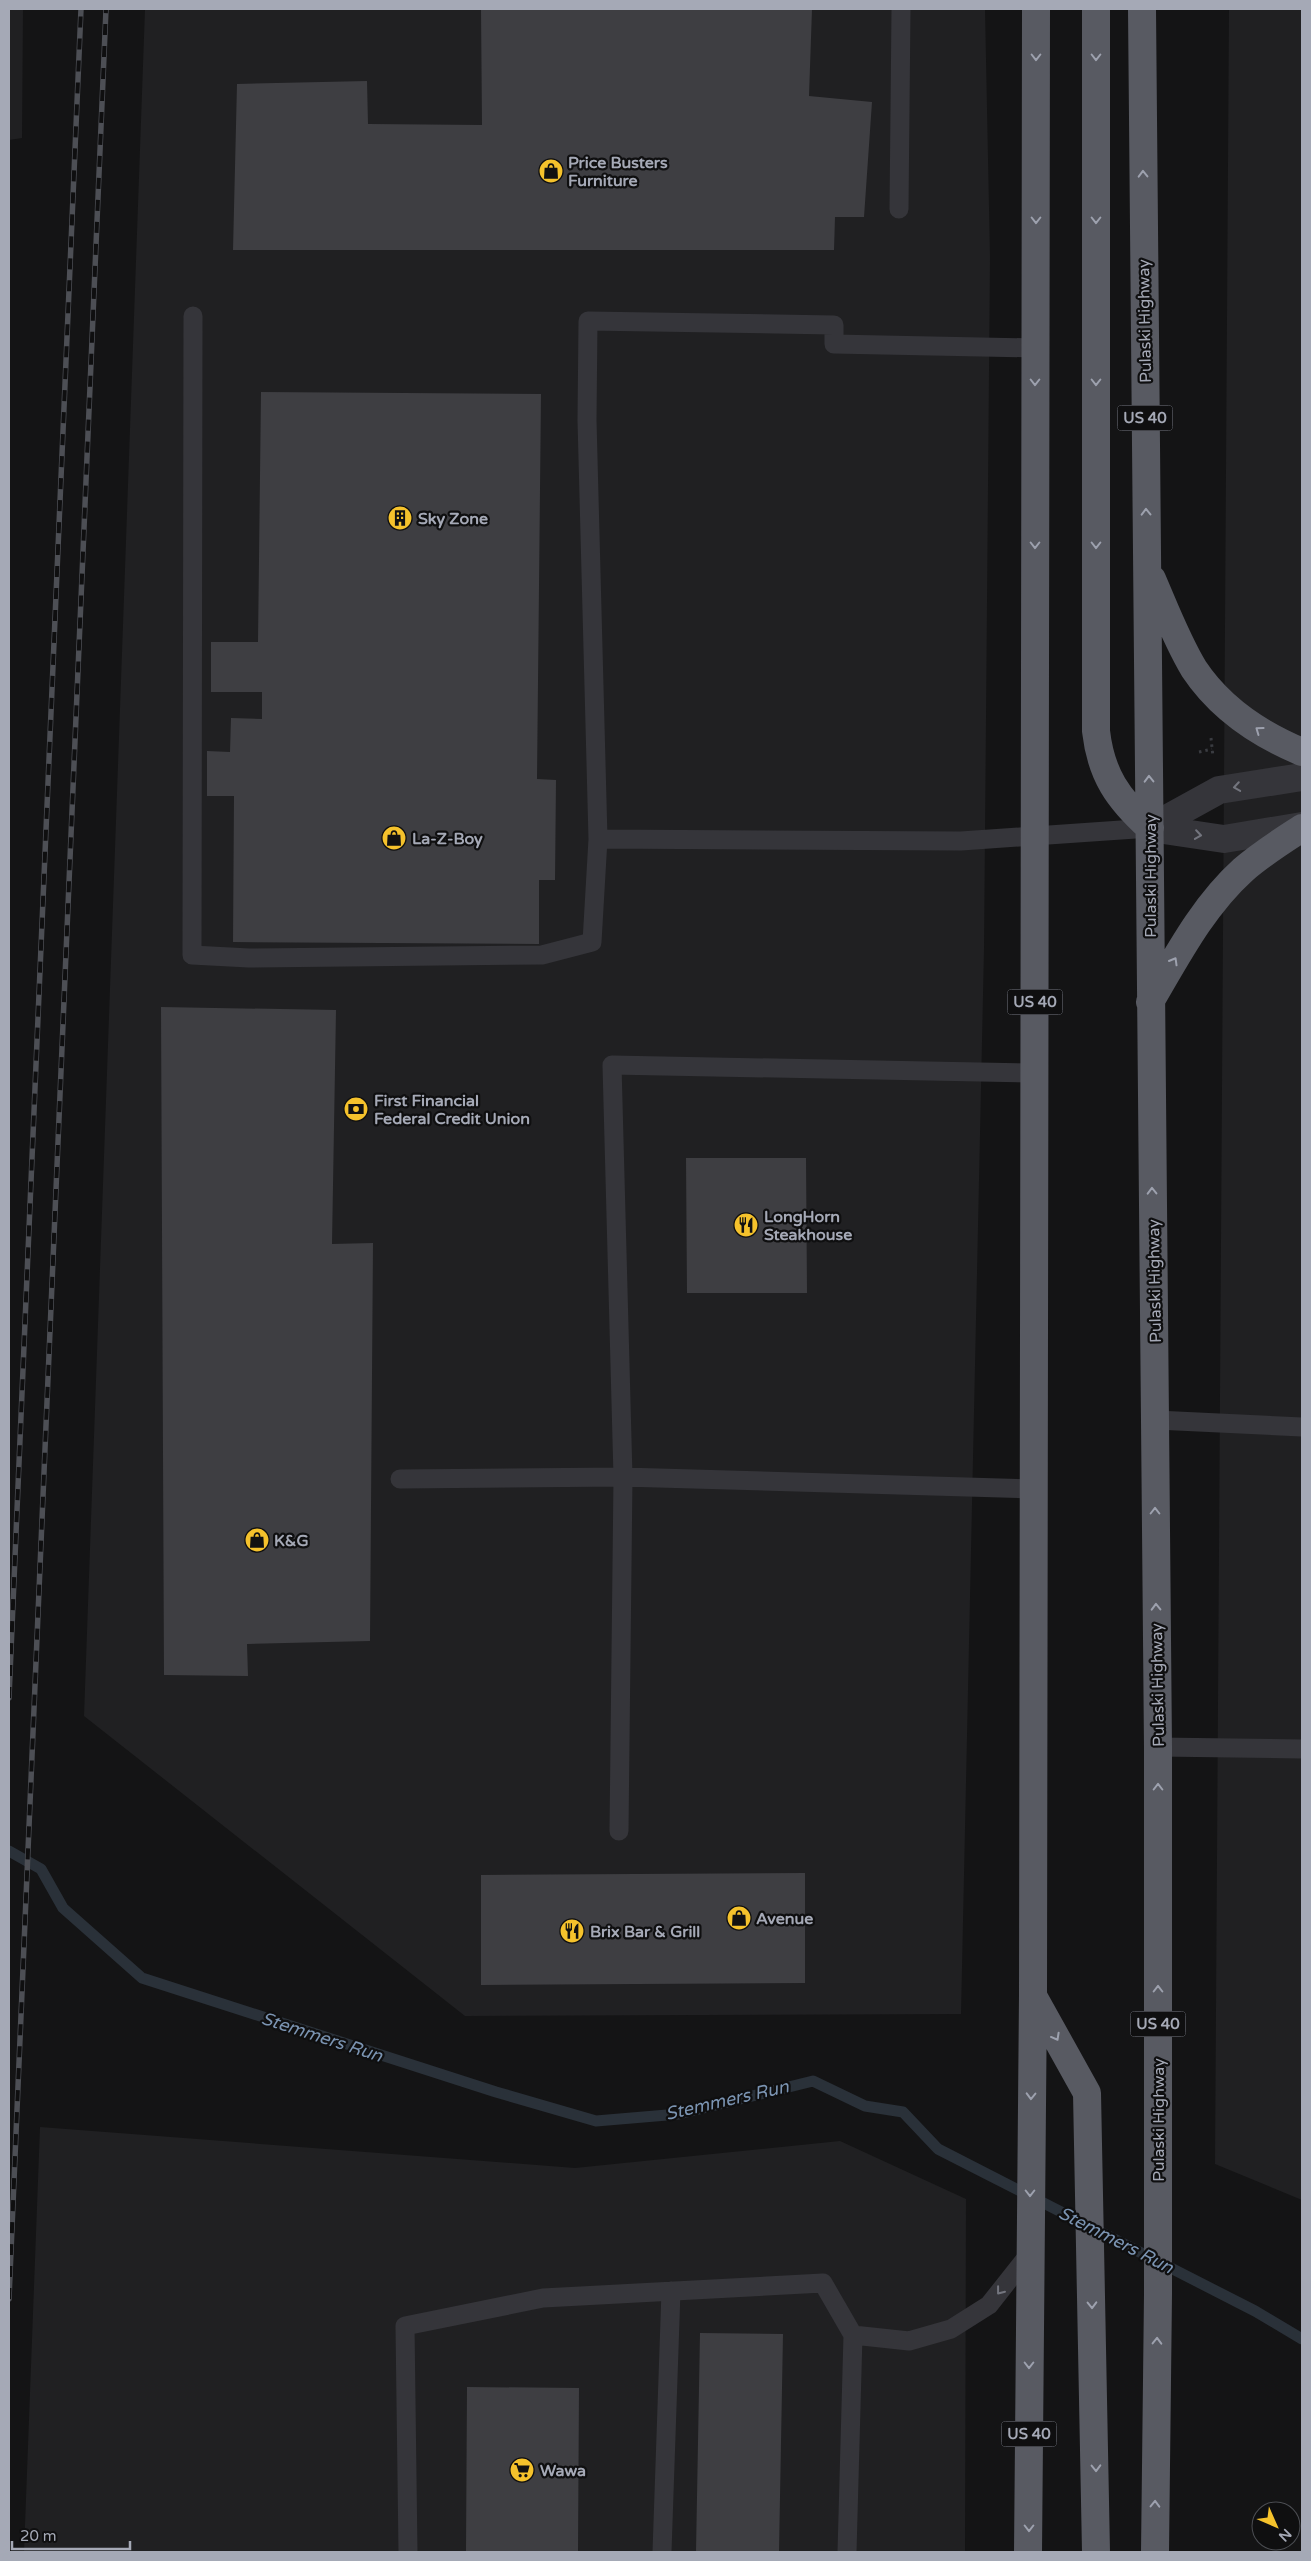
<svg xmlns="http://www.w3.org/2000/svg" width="1311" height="2561" viewBox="0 0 1311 2561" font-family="'Varela Round',sans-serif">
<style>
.built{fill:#202022}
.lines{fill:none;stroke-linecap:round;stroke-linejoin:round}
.stream{stroke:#2a3139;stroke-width:11}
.building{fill:#3e3e42}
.path{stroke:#3a3c41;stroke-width:3;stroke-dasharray:2.5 4;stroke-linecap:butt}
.service{stroke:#35353a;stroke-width:19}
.minor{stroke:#35353a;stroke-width:28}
.trunk{stroke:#585a62;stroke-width:28}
.rail-casing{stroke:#4d4f55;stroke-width:5.5}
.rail{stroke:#0f0f10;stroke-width:4;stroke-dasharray:11;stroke-linecap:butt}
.oneway{stroke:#9da1ae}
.oneway2{stroke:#73757e}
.labels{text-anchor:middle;stroke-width:4.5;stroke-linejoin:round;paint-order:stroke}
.shield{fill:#0f0f10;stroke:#787b84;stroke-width:1}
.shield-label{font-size:15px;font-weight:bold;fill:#a5a9b6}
.poi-label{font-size:16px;font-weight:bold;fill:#a5a9b6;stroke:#0f0f10;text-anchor:start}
.street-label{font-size:16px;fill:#a5a9b6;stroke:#0f0f10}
.water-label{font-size:18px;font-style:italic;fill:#7b94b2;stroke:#0f0f10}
</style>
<rect width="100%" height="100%" fill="#141415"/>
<!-- built -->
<path class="built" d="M9,9H23L22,138L9,140Z
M145,9H985L990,257L984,949L961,2014L465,2016L84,1716Z
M1229,9H1302V2200L1215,2164Z
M40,2127L575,2168L840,2141L966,2199L965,2552H24Z"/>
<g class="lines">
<!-- stream -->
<path class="stream" d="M9,1851L41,1869L63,1908L142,1978L496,2092L596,2121L679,2114L813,2081L865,2106L903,2112L938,2149L1255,2311L1302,2339"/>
</g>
<!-- building -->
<path class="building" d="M481,9H812L809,96L872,102L864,217H835L834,250H233L237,84L367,81L368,124L482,125Z
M261,392L541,394L537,779L556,780L555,880H539V944L233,942L234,796H207V751L230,752L231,718L262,719V692H211V642H258Z
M161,1007L336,1010L332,1244L373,1243L370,1641L247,1644L248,1676L164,1675Z
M686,1158H806L807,1293H687Z
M805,1873V1983L481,1985V1875Z
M700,2333L783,2334L779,2552H696Z
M467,2387L579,2388L578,2552H466Z"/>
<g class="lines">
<!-- path -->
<path class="path" d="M1211,738L1213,757
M1199,752L1212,749"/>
<!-- service -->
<path class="service" d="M899,209L901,9
M193,316L192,955L249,958L542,955L592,942L598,839L961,841L1150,828
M598,839L587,420L588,321L834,325V344L1035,348
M1156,1420L1302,1427
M400,1479L623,1477L619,1831
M1034,1489L623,1477L612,1065L1034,1073
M1158,1747L1302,1749
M853,2335L909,2341L951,2329L989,2305L1030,2253
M408,2552L405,2326L543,2298L823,2283L853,2335L847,2552
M662,2552L671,2291"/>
<!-- minor -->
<path class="minor" d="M1150,828L1219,790L1302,777
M1150,828L1224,839L1302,826"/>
<!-- trunk -->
<path class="trunk" d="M1096,9V731C1101,775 1118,799 1150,828
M1142,9L1158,1747V2294L1155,2552
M1152,579C1165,609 1177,641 1194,669C1220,708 1261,735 1302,752
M1150,1002C1177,956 1203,906 1243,870C1261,854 1282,841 1302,828
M1033,1996L1087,2093L1096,2552
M1028,2552L1033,1994L1036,9"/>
<defs>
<path id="rail" d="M9,1698L81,9
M9,2299L106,9"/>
</defs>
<!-- rail casing -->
<use href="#rail" class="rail-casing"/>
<!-- rail -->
<use href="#rail" class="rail"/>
</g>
<!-- one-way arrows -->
<defs><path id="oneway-chevron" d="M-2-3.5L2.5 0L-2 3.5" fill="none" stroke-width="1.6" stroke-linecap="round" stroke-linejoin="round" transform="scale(1.25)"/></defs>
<g class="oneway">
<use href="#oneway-chevron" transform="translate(1036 57) rotate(90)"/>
<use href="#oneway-chevron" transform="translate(1096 57) rotate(90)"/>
<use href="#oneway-chevron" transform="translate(1143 174) rotate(-91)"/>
<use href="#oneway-chevron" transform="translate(1036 220) rotate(90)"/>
<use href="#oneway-chevron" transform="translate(1096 220) rotate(90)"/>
<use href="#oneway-chevron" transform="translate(1035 382) rotate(90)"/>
<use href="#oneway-chevron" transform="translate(1096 382) rotate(90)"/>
<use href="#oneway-chevron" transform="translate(1146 512) rotate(-91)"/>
<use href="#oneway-chevron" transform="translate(1035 545) rotate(90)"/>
<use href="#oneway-chevron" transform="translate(1096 545) rotate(90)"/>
<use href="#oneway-chevron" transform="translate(1259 730) rotate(-144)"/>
<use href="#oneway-chevron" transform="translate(1149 779) rotate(-91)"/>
<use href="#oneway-chevron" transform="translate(1174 961) rotate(-60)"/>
<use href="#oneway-chevron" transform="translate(1152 1191) rotate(-91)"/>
<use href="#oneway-chevron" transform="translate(1155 1511) rotate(-90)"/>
<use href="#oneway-chevron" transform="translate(1156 1607) rotate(-91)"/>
<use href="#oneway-chevron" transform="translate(1158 1787) rotate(-90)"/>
<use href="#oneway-chevron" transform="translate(1158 1989) rotate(-90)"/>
<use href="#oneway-chevron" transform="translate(1056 2037) rotate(61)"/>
<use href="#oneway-chevron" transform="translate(1031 2096) rotate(91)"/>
<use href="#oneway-chevron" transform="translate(1030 2193) rotate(90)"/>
<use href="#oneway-chevron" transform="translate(1092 2305) rotate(89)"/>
<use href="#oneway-chevron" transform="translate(1157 2341) rotate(-89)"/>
<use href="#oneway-chevron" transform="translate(1029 2365) rotate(90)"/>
<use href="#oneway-chevron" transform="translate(1096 2468) rotate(89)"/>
<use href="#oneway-chevron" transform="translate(1155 2504) rotate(-89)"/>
<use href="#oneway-chevron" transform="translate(1029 2528) rotate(90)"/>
</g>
<g class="oneway2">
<use href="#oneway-chevron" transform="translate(1237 787) rotate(171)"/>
<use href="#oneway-chevron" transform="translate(1198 835) rotate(8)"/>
<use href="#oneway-chevron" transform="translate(1000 2291) rotate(128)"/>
</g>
<!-- icons -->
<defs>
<symbol id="shop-disc" viewBox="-11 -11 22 22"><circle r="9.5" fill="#f5c22c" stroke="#0f0f10"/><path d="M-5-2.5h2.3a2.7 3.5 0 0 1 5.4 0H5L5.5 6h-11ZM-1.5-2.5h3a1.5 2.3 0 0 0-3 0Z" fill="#111"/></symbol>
<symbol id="building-disc" viewBox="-11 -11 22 22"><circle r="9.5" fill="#f5c22c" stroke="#0f0f10"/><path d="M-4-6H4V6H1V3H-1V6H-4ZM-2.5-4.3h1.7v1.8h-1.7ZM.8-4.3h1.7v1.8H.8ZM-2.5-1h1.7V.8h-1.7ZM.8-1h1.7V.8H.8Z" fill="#111"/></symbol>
<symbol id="bank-disc" viewBox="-11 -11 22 22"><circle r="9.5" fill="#f5c22c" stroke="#0f0f10"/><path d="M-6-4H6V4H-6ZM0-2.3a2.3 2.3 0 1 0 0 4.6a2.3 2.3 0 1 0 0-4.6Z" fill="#111"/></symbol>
<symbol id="restaurant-disc" viewBox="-11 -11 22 22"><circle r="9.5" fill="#f5c22c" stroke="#0f0f10"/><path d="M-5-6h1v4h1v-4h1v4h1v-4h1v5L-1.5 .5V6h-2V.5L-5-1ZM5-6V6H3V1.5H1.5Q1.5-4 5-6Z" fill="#111"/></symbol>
<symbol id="supermarket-disc" viewBox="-11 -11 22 22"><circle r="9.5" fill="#f5c22c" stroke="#0f0f10"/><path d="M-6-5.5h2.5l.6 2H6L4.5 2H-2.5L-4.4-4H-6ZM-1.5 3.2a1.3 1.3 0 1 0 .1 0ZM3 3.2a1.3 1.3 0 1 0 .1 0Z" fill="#111"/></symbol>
</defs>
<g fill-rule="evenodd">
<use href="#shop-disc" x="537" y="157" width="28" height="28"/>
<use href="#building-disc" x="386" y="504" width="28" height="28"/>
<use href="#shop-disc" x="380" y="824" width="28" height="28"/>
<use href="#bank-disc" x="342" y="1095" width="28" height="28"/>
<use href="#restaurant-disc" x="732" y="1211" width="28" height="28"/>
<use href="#shop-disc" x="243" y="1526" width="28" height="28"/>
<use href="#shop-disc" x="725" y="1904" width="28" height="28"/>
<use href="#restaurant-disc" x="558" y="1917" width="28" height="28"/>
<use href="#supermarket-disc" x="508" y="2456" width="28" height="28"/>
</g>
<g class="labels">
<!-- shield labels -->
<g class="shield">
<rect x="1117.5" y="405.5" width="55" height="25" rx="4"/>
<rect x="1007.5" y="989.5" width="55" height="25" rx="4"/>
<rect x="1130.5" y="2011.5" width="55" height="25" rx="4"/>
<rect x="1001.5" y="2421.5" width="55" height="25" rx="4"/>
</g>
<g class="shield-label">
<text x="1145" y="423">US 40</text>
<text x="1035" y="1007">US 40</text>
<text x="1158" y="2029">US 40</text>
<text x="1029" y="2439">US 40</text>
</g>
<!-- poi labels -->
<g class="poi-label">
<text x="568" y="168">Price Busters<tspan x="568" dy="18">Furniture</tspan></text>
<text x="418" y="524">Sky Zone</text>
<text x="412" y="844">La-Z-Boy</text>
<text x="374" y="1106">First Financial<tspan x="374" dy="18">Federal Credit Union</tspan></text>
<text x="764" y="1222">LongHorn<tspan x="764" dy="18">Steakhouse</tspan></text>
<text x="274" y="1546">K&amp;G</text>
<text x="756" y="1924">Avenue</text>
<text x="590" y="1937">Brix Bar &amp; Grill</text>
<text x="540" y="2476">Wawa</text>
</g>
<!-- street labels -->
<g class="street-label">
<text transform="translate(1144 321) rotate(-91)" y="6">Pulaski Highway</text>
<text transform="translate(1150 876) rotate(-90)" y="6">Pulaski Highway</text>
<text transform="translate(1154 1281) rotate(-91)" y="6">Pulaski Highway</text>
<text transform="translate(1157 1685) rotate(-91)" y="6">Pulaski Highway</text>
<text transform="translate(1158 2120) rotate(-90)" y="6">Pulaski Highway</text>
</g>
<!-- water labels -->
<g class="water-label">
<text transform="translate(322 2037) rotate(18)" y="6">Stemmers Run</text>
<text transform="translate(727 2100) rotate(-13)" y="6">Stemmers Run</text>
<text transform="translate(1116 2240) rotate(27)" y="6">Stemmers Run</text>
</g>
</g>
<!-- border -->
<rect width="1311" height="2561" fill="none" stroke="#a5a9b6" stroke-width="20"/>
<!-- north arrow -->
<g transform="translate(1276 2526) rotate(135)"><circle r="24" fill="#0f0f10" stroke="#4b4d52"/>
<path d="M0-4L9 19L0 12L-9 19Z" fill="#f5c22c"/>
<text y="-8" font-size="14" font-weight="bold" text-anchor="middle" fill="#a5a9b6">N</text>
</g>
<!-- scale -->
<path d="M12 2541v8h118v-8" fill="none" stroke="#a5a9b6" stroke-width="2.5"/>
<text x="20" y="2541" font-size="15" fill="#a5a9b6" stroke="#0f0f10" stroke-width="4" paint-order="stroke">20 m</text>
</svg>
